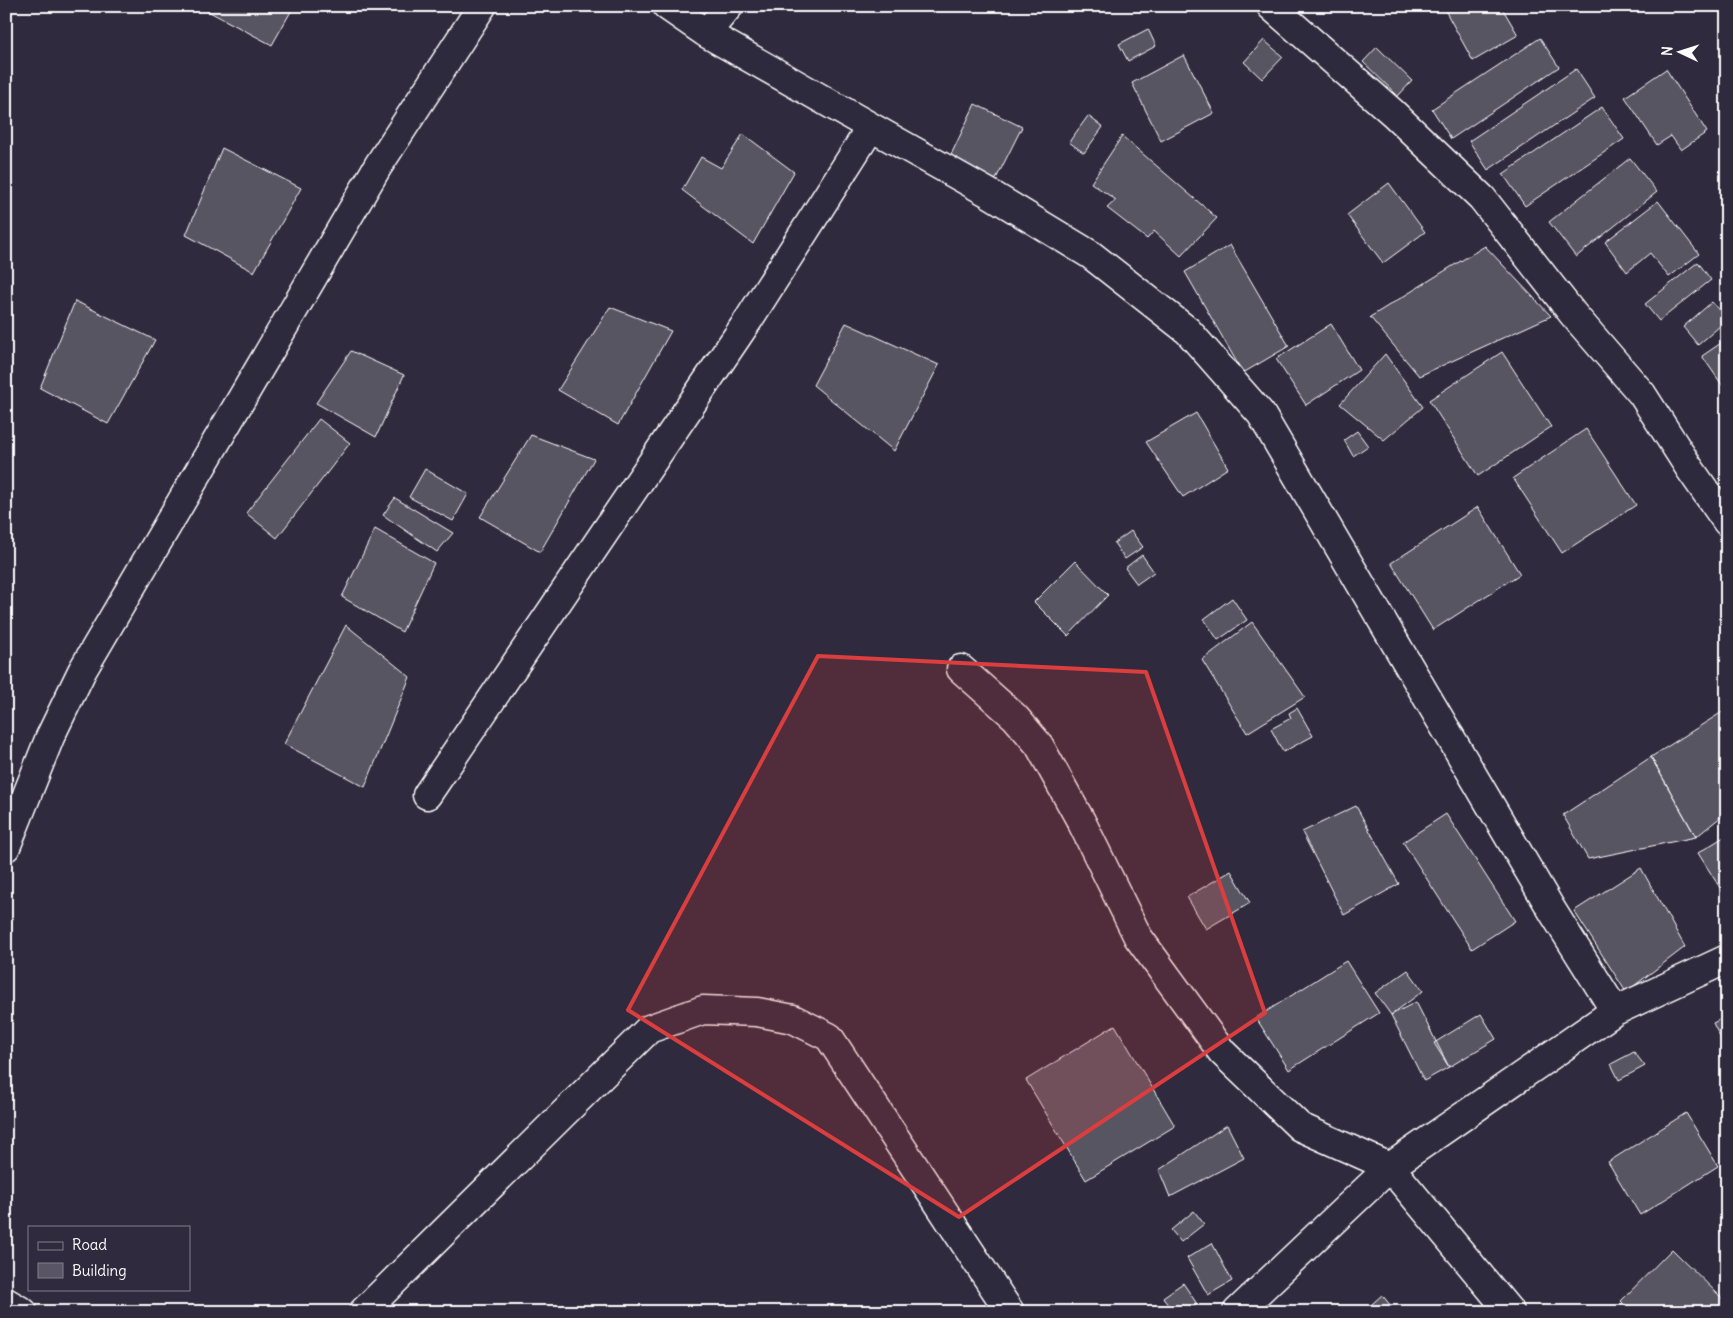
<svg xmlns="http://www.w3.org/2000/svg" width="1733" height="1318" viewBox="0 0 1733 1318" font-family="Delius,sans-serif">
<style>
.building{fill:#595564;stroke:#fff}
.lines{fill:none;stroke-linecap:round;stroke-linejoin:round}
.minor-casing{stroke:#fff;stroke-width:31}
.minor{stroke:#2f2a3d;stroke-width:28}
.marked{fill:#da3e3e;fill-opacity:0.2;stroke:#da3e3e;stroke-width:4;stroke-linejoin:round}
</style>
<rect width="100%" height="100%" fill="#2f2a3d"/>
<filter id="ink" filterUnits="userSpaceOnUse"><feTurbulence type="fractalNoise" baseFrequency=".02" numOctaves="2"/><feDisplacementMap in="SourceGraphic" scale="10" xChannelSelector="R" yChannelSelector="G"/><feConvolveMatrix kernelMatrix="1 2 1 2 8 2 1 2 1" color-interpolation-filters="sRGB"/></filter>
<g filter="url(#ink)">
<!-- building -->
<path class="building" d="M205,6H294L272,45L204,9Z
M1455,6H1501L1518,35L1473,61L1446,12Z
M1148,29L1156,46L1128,61L1119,44Z
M1540,38L1559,67L1451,139L1432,109Z
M1264,40L1283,57L1262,79L1244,62Z
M1377,47L1412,81L1398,96L1363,62Z
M1184,55L1214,113L1161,141L1132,83Z
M1576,69L1595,98L1488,170L1469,141Z
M1666,69L1707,132L1681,150L1671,136L1657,145L1625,97Z
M975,104L1022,127L995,181L949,159Z
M1602,107L1624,139L1525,206L1503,174Z
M1088,116L1103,127L1084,153L1069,142Z
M743,134L794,172L753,244L682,190L701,157L721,168Z
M1122,136L1217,218L1181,256L1154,231L1147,239L1107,208L1116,200L1091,183Z
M222,148L301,188L254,272L186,235Z
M1630,158L1657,192L1576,257L1549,222Z
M1389,183L1425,232L1383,263L1347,215Z
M1658,201L1699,254L1669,277L1650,253L1627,272L1605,242Z
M1230,245L1289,346L1243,373L1185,272Z
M1485,246L1551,316L1419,376L1370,317Z
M1698,262L1711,280L1659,321L1645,304Z
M75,301L155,340L108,424L40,388Z
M1712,302L1727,320L1698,345L1683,327Z
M610,307L671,331L618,425L558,390Z
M846,323L939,365L894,451L813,385Z
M1331,324L1359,370L1306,405L1276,359Z
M1727,339V392L1702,356Z
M351,351L404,375L376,437L316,403Z
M1502,352L1551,427L1478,476L1429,400Z
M1385,354L1423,407L1384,440L1340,404Z
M1196,413L1228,468L1183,497L1146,442Z
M319,419L350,443L277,538L246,513Z
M1586,429L1636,505L1562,553L1513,478Z
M1357,431L1368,446L1353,456L1344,440Z
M531,435L594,459L540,552L480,517Z
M425,469L468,494L453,521L409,497Z
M395,498L453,533L437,552L383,515Z
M1478,507L1520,574L1433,630L1391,563Z
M375,529L434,563L402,632L342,597Z
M1131,531L1143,547L1125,559L1114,543Z
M1142,555L1154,572L1137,584L1125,568Z
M1075,561L1108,595L1068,636L1034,602Z
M1232,598L1247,620L1218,640L1204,619Z
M1252,622L1305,697L1247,733L1202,660Z
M346,625L410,677L365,787L284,744Z
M1297,708L1313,736L1283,752L1271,729L1291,718L1289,713Z
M1727,709V812L1696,837L1651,757Z
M1651,757L1696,837L1588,859L1563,815Z
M1356,806L1399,884L1344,915L1302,832Z
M1446,814L1515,921L1472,949L1403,842Z
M1727,835V899L1698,853Z
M1641,868L1685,947L1626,992L1574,911Z
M1231,871L1250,903L1206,929L1187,897Z
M1346,961L1379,1013L1289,1070L1256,1018Z
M1408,970L1423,991L1391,1015L1375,993Z
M1416,1002L1449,1067L1424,1081L1391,1015Z
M1481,1014L1496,1039L1449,1067L1434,1043Z
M1727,1016V1051L1713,1023Z
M1115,1025L1175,1126L1086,1180L1026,1080Z
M1634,1052L1645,1066L1619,1080L1611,1064Z
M1686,1113L1718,1166L1640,1215L1608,1162Z
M1227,1125L1244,1158L1170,1197L1159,1170Z
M1194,1211L1204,1224L1181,1242L1171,1230Z
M1212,1243L1232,1281L1208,1295L1187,1258Z
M1672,1249L1727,1303L1724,1312H1632L1621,1301Z
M1183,1283L1197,1304L1185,1312H1172L1163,1297Z
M1382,1295L1396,1312H1363Z"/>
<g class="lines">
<defs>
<path id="minor" d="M1271,6L1393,113L1482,198L1573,314L1642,394L1690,469L1727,522
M706,33L729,6
M871,127L987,192L1091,255L1188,331L1261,414L1553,912L1615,1011
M961,669L1015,717L1039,745L1081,821L1138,937L1222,1052L1300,1127L1390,1167L1510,1312
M427,795L749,319L871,127L706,33L667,6
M6,847L50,737L82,671L378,166L482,6
M6,1302L23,1312
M363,1312L649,1029L703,1010L757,1012L793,1019L829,1037L1010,1312
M1237,1312L1390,1167L1615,1011L1727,959"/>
</defs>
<!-- minor casing -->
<use href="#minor" class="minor-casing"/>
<!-- minor -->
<use href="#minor" class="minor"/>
</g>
</g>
<!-- marked area -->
<path class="marked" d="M818,656L1146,672L1265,1013L959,1217L628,1010Z"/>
<!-- margin -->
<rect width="1733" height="1318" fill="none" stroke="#2f2a3d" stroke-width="25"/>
<rect x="12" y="12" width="1708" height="1293" fill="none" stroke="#fff" stroke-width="2" filter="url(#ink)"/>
<!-- legend -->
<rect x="28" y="1226" width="162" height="65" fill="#2f2a3d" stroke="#827f8b"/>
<rect x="38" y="1242" width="25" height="8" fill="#2f2a3d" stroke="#827f8b"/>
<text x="72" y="1250" font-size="15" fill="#ffffff">Road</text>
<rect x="38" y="1263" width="25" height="15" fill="#595564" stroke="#827f8b"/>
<text x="72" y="1276" font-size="15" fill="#ffffff">Building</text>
<!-- north arrow -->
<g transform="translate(1680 52) rotate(274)" stroke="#2f2a3d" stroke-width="4" paint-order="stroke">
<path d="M0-4L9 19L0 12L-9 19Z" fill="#ffffff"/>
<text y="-8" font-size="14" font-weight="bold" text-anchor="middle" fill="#ffffff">N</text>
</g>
</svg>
